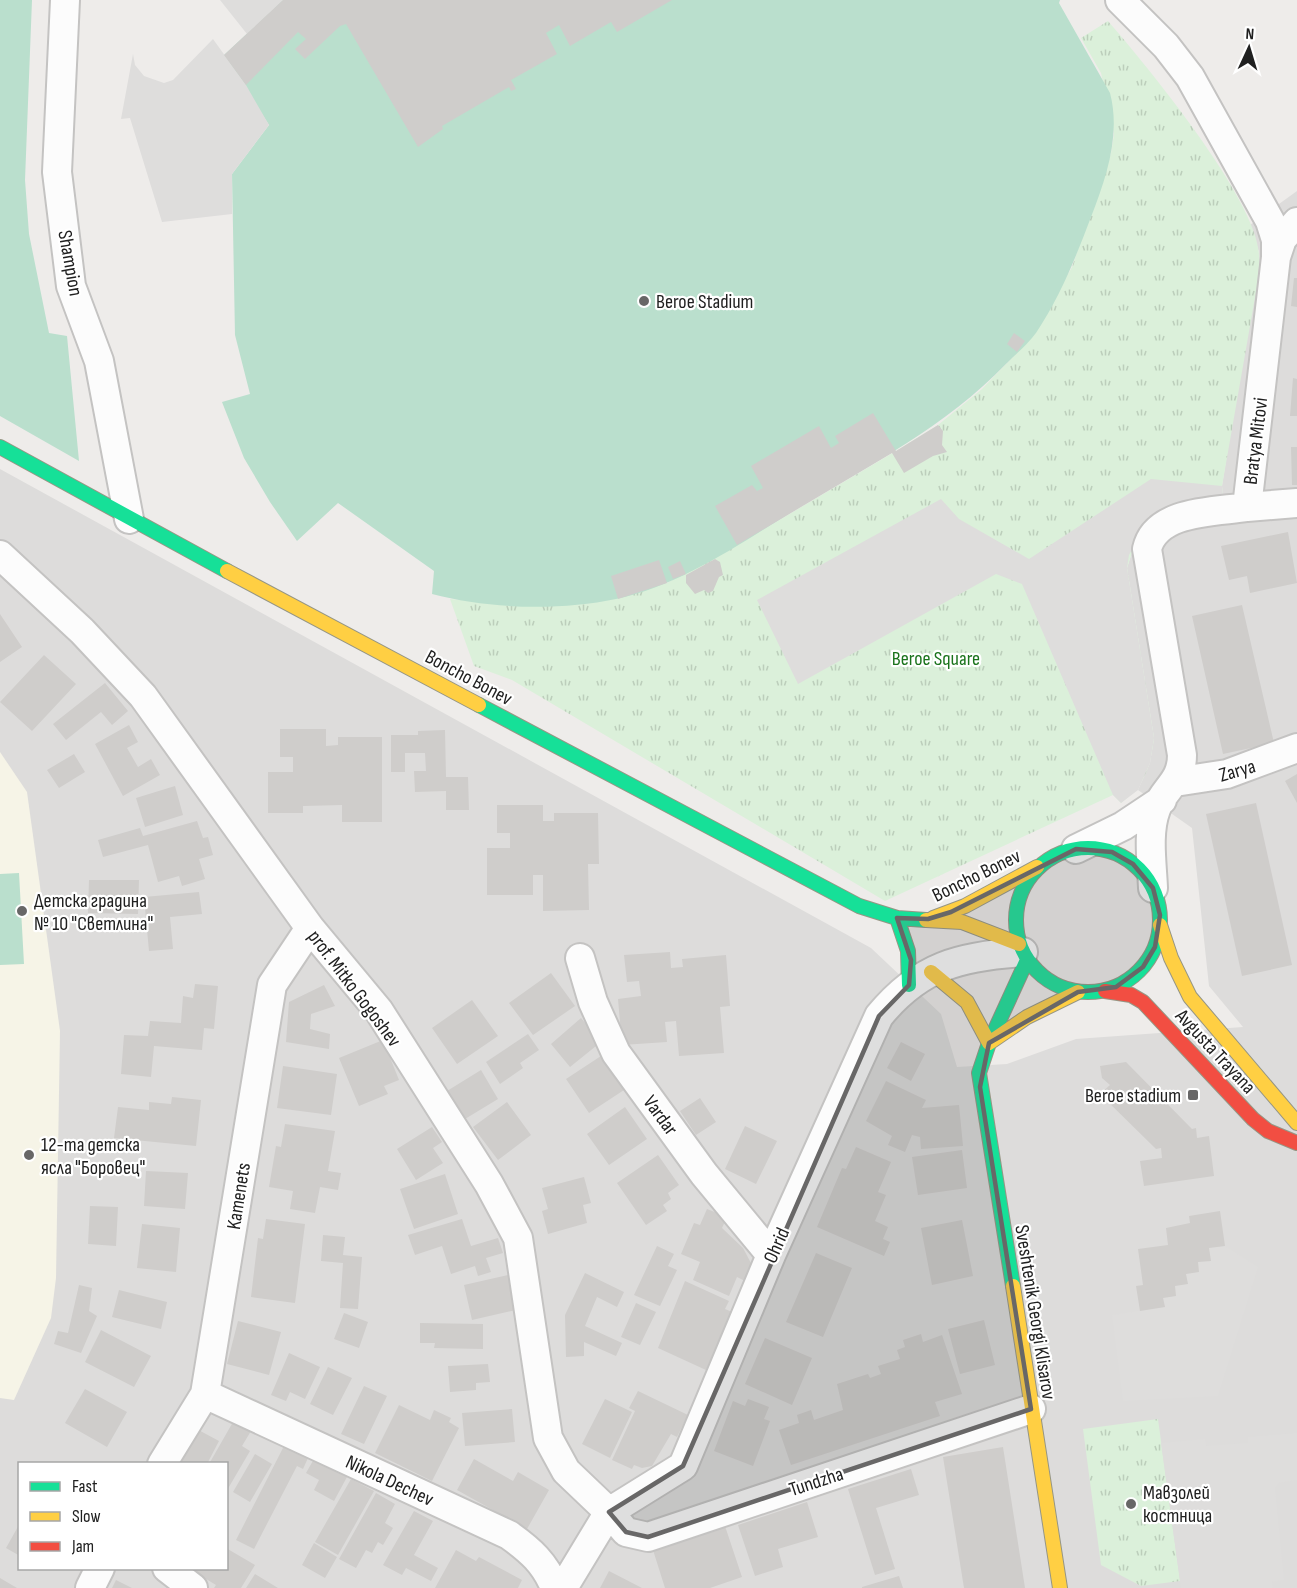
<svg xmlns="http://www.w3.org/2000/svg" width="1297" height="1588" viewBox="0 0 1297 1588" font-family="'Sofia Sans Condensed',sans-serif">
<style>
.residential{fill:#dddcdb;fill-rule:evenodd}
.education{fill:#f6f4e7}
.park{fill:url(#park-tufts)}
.pitch{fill:#badfcd}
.parking{fill:#dedddc}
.building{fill:#cfcdcb}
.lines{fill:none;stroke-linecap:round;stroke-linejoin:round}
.street-casing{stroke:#c4c3c2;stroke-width:32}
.fast-casing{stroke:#969684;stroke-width:16}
.slow-casing{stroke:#969684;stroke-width:16}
.jam-casing{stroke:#969684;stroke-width:16}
.street{stroke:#fcfcfc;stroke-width:28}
.fast{stroke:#16e098;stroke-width:14}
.slow{stroke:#ffcf43;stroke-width:14}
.jam{stroke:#f24e42;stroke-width:14}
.marked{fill:#686767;fill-opacity:0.2;stroke:#686767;stroke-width:4.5;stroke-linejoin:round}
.poi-dot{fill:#686767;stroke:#fff;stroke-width:2}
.labels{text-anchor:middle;stroke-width:4.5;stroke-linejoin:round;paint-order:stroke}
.street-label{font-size:20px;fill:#202020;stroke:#fff}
.poi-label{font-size:20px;fill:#202020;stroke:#fff;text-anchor:start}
.park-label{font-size:20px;fill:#1a731c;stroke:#fff}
</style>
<defs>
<pattern id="park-tufts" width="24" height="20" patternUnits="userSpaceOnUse" patternTransform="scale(1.5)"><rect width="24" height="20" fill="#dbf0da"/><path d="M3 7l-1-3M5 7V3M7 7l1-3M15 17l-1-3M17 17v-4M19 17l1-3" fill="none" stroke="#bccebb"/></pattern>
</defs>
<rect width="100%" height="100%" fill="#eeecea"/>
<!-- residential -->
<path class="residential" d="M1297,191V1588H0V469L871,948L941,1014L957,1067L1007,1064L1076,1039L1243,1027L1209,986L1192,828L1138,790L1150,763L1154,738L1127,568L1134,546L1224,507L1222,486L1259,252L1250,225ZM20,1464H226V1568H20Z"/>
<!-- education -->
<path class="education" d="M0,752L27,792L60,1031L56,1278L51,1318L14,1400L0,1398Z"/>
<!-- park -->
<path class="park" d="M1108,21C1146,65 1256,198 1259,254C1260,264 1258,275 1257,286L1222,486L1224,507L1134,546L1127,568L1154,738C1150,768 1145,785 1121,803L1113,795L885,901L512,680L474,666L450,599L536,606L592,603L667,583L737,545L896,451L938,425L982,389L1035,334L1072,267L1111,153L1114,134L1101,73L1081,38Z
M1158,1419L1180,1581L1141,1586L1101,1565L1083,1429Z"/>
<!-- pitch -->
<path class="pitch" d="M0,0H32L25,180L29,234L49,333L67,336L79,461L0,416Z
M283,0H1060L1059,3L1110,93C1121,135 1106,178 1091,217C1076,257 1060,297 1036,333C1028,344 1016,354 1007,363C943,429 874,462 798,508C741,543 682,585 616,599C559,611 489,609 432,594L434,571L338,503L297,541L270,502L244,458L222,402L250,394L235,335L232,174L269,125L224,55Z
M19,873L24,964L0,965V874Z"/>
<!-- parking -->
<path class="parking" d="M220,0H283L247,34Z
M213,39L246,85L269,125L232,174V214L162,222L130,118L121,119L133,54L135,65L144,76L164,83L173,80Z
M1151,479L1222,486L1224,507L1134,546L1129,555L1127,568L1154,738L1150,763L1138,790L1121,803L1113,795L1022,584L996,574L798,684L757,600L941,499L959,519L1029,559Z
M1225,1246L1258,1267L1218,1396L1123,1401L1112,1315L1165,1307L1163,1298L1176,1296L1175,1286L1186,1274L1199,1272L1198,1262L1211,1261L1209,1248Z
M1297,1433V1480L1279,1483L1275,1488L1284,1580L1272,1582L1273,1588H1181L1161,1443L1205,1439L1206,1446L1248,1443V1437Z"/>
<!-- building -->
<path class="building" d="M283,0H672L617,32L611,22L570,46L559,25L546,33L557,54L511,80L516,89L511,91L509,87L442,126L443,129L418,147L346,24L340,26L305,59L295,49L306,39L298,32L246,85L224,55Z
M1294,278H1297V307L1291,306Z
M1014,333L1025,341L1017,352L1007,344Z
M1293,378L1297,379V416H1290Z
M873,413L896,451L938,425L943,431L942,445L947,452L933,456L904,473L892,453L737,545L715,506L752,485L757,491L763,488L751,466L819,426L831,448L839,443L835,436Z
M1291,447H1297V485H1292Z
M1288,532L1297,583L1250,593L1247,576L1229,580L1221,546Z
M715,559L720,562L723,575L719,577L713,591L708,593L704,590L695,594L686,583V575Z
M659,560L667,583L618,599L611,576Z
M680,561L686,574L673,579L668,567Z
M1242,605L1274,743L1223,754L1192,616Z
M0,614L22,647L0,662Z
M44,655L76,684L32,731L0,702Z
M105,683L128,711L112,725L101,712L66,740L53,724Z
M129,725L138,742L127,748L138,767L151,759L160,775L123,796L95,744Z
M280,729H326V746L338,745V737H382V822H342V805L303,806V813H268V772H293V757H280Z
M445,730L446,777H468L469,810H446V791L415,792L414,771H426L425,753H405V772H391V735H418V731Z
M74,754L85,772L59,788L47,770Z
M1297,774V803L1285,781Z
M175,786L183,815L145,827L136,798Z
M1256,803L1292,965L1242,976L1206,814Z
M497,805H543V821H554V813H598L599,864H588L589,910L543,911V875H533V895H487V848H510V833H497Z
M197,821L203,838L208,837L213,855L199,859L205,879L182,886L179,876L158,882L148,845L103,857L98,840L140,828L143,836Z
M89,880H139L138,914L88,913Z
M199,892L202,914L170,917L173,949L149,951L144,897Z
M670,952L671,968L683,967L682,959L726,955L730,1006L720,1007L724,1053L679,1056L676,1021L665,1022L667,1042L622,1045L618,999L641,996L639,981L627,982L624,955Z
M551,973L575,1006L533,1035L509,1003Z
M195,984L218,986L214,1029L204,1028L202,1050L154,1046L151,1077L121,1074L124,1035L148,1036L150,1021L181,1023L183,996L193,998Z
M324,985L335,1006L311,1014L310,1029L330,1034L329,1049L286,1042L289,1002Z
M472,1000L498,1036L457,1064L432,1028Z
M581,1018L601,1042L570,1067L551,1044Z
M528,1034L539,1050L520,1063L523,1068L500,1084L486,1062Z
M383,1040L399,1080L384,1086L388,1094L359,1106L339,1058Z
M901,1042L925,1054L911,1081L887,1068Z
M601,1056L624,1090L589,1113L566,1079Z
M1126,1062L1192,1129L1196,1128L1197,1138L1209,1136L1214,1176L1144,1186L1140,1161L1162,1158L1161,1148L1156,1149L1100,1094L1110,1085L1102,1078L1100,1066Z
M283,1066L337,1074L331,1115L277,1108Z
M481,1070L498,1099L465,1119L447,1091Z
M886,1081L926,1100L922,1108L959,1105L963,1146L921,1149L920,1137L912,1135L905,1152L888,1145L892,1136L866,1121Z
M172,1097L201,1100L196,1146L114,1138L118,1107L149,1110V1102L171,1104Z
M700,1098L716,1122L696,1135L680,1111Z
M507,1102L531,1135L498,1160L473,1127Z
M625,1107L647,1139L609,1165L587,1134Z
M285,1124L335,1131L328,1171L341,1173L338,1190L320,1187L315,1213L290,1209L293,1191L269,1187L276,1146L281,1147Z
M745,1126L777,1141L756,1184L725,1169Z
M432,1127L442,1142L433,1148L443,1163L416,1180L397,1149Z
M856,1147L891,1162L878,1192L886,1195L875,1221L888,1227L883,1239L890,1242L884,1256L817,1227L842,1168L846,1169Z
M962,1150L967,1188L918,1195L912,1157Z
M658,1155L679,1185L668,1193L671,1199L663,1205L667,1211L646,1225L617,1183Z
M146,1171L188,1173L185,1209L144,1206Z
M445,1174L458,1214L414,1229L400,1189Z
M584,1177L591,1203L583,1205L587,1223L548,1234L542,1211L548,1209L542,1188Z
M90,1206L118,1207L116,1246L88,1244Z
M707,1209L727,1217L722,1228L743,1248L752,1265L745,1281L737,1277L729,1296L693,1280L700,1262L681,1254L694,1223L700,1225Z
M1220,1211L1225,1246L1209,1248L1211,1261L1198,1262L1199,1272L1186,1274L1188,1284L1175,1286L1176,1296L1163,1298L1165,1307L1140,1311L1136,1286L1143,1285L1138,1249L1168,1245L1166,1228L1190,1223L1189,1216Z
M266,1219L305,1224L295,1303L251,1297L258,1238L263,1239Z
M462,1219L471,1246L498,1238L503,1253L486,1258L491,1272L478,1276L475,1266L451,1274L442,1246L415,1255L408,1235Z
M962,1220L973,1276L932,1285L921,1228Z
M142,1224L180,1228L176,1272L137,1268Z
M323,1235L345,1237L343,1255L362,1257L358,1309L340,1308L343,1263L321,1261Z
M657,1246L674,1254L668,1266L677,1270L660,1306L634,1295Z
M816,1253L852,1268L823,1337L786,1322Z
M585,1273L624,1292L617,1307L597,1297L585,1326L622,1343L616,1356L584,1342V1356L566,1357L565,1315Z
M508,1275L516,1310L472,1320L464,1285Z
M685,1281L729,1301L725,1309L732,1312L706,1370L658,1348Z
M79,1285L92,1288L89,1311L97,1316L81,1353L54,1344L58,1331L68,1333Z
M119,1290L167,1302L161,1329L112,1317Z
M636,1303L656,1312L640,1345L621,1337Z
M344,1313L368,1322L359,1348L334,1339Z
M984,1320L995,1365L960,1374L948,1329Z
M238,1321L281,1332L269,1375L227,1364Z
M420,1323L483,1324V1349L434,1348L435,1343H420Z
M101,1330L151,1356L134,1387L85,1362Z
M921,1334L923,1342L942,1335L962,1394L935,1402L940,1416L791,1465L779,1430L799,1423L797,1415L811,1410L814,1420L843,1410L837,1384L868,1374L870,1378L881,1374L878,1366L900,1359L897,1350L905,1347L903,1340Z
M765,1338L812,1358L792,1405L745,1384Z
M289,1353L320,1367L305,1399L290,1392L286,1401L271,1395Z
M488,1364L490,1382L476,1383V1390L450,1392L448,1366Z
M328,1367L352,1378L333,1415L310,1404Z
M364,1386L387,1396L364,1444L341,1434Z
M85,1389L127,1412L107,1447L65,1423Z
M638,1391L688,1415L677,1437L671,1434L652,1466L642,1468L634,1465L632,1469L612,1460L635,1411L629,1408Z
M605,1399L632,1412L610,1458L582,1444Z
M748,1399L769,1407L764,1419L770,1421L753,1466L714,1451L733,1401L745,1406Z
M399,1405L430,1420L434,1410L451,1418L449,1422L459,1428L432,1481L375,1453Z
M512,1409L515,1442L465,1446L462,1413Z
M233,1422L251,1431L242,1446L250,1451L226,1492V1464H209Z
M191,1426L219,1441L207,1464H171Z
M284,1446L308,1458L303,1469L297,1466L254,1549L236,1540Z
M1003,1447L1025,1588H964L943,1457Z
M255,1454L272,1464L250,1502L233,1492Z
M314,1459L347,1477L334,1501L314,1490L319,1480L306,1473Z
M474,1459L513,1481L518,1472L549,1490L527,1529L457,1490Z
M911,1469L919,1495L876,1508L895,1569L875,1575L848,1489Z
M351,1479L374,1491L338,1555L315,1542Z
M376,1493L395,1504L385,1523L393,1528L383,1545L378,1542L372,1553L366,1550L356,1568L339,1559Z
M807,1502L818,1537L778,1549L783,1567L755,1576L738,1525Z
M414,1511L433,1521L414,1555L438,1568L431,1581L406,1568L402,1575L383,1565Z
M20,1523V1556L6,1548Z
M725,1526L742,1577L710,1588H665L653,1550Z
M314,1543L337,1557L325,1578L302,1565Z
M226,1548L255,1565L241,1588H214L216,1585L193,1571L194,1569H226Z
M456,1550L476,1561L479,1557L522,1580L518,1588H435Z
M609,1571L642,1588H600Z
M255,1574L278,1588H246Z
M899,1576L903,1588H862V1587Z
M0,1578L17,1588H0Z
M116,1580L132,1588H112Z"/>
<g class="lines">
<defs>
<path id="street" d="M65,0L57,172L71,286L99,361L129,519
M1120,0L1166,46L1190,77L1270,221L1276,240V257
M1247,507L1297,503
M0,555L82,631L143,696L310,928L379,1011L489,1184L518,1238L548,1438L566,1471L609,1512L626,1532L648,1537L1031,1409
M1175,782L1227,774L1297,748
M1076,849L1123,826L1162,800
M1153,888C1152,863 1147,833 1156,809C1164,788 1182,782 1182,755L1147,549C1156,510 1215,512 1247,507L1276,257L1282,239L1297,222
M580,958L593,1002L616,1053L704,1174L771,1255
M205,1394L509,1535C530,1550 545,1563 555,1588
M162,1464L205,1394L272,985L310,928
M167,1568L193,1588
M90,1588L100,1568
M563,1588L609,1512L683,1466L771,1255L879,1016C920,966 960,956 1023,952"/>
<path id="fast" d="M0,447L227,571
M479,705L859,906L897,918L926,920
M1016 920a72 72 0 1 1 144 0a72 72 0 1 1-144 0Z
M897,918L908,951L909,985
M1013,1286L979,1073L989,1043L1027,960"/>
<path id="slow" d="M227,571L479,705
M933,918L965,906L1037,867
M926,920L962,922L1019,944
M1160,925L1171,958L1190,997L1297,1123
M931,972L967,1002L989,1043
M989,1043L1027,1017L1078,992
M1013,1286L1060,1588"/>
<path id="jam" d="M1105,991L1131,995L1143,1002L1253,1119L1268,1131L1297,1143"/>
</defs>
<!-- street casing -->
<use href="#street" class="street-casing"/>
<!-- fast casing -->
<use href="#fast" class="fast-casing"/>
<!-- slow casing -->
<use href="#slow" class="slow-casing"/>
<!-- jam casing -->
<use href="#jam" class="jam-casing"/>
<!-- street -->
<use href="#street" class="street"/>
<!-- fast -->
<use href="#fast" class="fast"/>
<!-- slow -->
<use href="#slow" class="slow"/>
<!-- jam -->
<use href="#jam" class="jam"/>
</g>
<!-- marked area -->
<path class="marked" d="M1076,849L1112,852L1133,864L1153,888L1160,915L1155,947L1143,967L1116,987L1078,992L989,1043L980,1087L1031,1409L648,1537L626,1532L609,1512L683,1466L879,1016L909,985L911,960L897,918L928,919L951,912Z"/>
<!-- markers -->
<g class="poi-dot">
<circle cx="644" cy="301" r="6"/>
<circle cx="22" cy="911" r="6"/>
<rect x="1187" y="1089" width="12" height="12" rx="3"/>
<circle cx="29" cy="1155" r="6"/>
<circle cx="1131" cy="1504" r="6"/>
</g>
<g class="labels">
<!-- street labels -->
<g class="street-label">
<text transform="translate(71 263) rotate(80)" y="7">Shampion</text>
<text transform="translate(1255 441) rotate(-83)" y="7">Bratya Mitovi</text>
<text transform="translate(469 677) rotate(28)" y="7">Boncho Bonev</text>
<text transform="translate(1237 770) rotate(-16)" y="7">Zarya</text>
<text transform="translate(976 875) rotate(-26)" y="7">Boncho Bonev</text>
<text transform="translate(355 988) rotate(53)" y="7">prof. Mitko Gogoshev</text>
<text transform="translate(1216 1051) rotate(47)" y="7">Avgusta Trayana</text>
<text transform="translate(661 1115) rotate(54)" y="7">Vardar</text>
<text transform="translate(238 1196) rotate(-81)" y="7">Kamenets</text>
<text transform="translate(776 1245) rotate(-66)" y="7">Ohrid</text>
<text transform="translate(1036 1312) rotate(81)" y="7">Sveshtenik Georgi Klisarov</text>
<text transform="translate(390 1480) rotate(25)" y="7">Nikola Dechev</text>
<text transform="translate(816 1481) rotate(-18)" y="7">Tundzha</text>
</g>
<!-- poi labels -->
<g class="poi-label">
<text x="656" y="308">Beroe Stadium</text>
<text x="34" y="907">Детска градина<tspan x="34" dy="23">№ 10 "Светлина"</tspan></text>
<text x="1181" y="1102" text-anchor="end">Beroe stadium</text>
<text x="41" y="1151">12-та детска<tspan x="41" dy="23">ясла "Боровец"</tspan></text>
<text x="1143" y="1499">Мавзолей<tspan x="1143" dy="23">костница</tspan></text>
</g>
<!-- park labels -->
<g class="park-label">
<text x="936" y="665">Beroe Square</text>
</g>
</g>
<!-- legend -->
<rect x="18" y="1462" width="210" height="108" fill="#ffffff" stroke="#a6a6a6" stroke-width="1.5"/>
<rect x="30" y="1482" width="30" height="9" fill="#16e098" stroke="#a6a6a6" stroke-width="1.5"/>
<text x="72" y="1492" font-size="18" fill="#202020">Fast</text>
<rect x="30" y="1512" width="30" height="9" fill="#ffcf43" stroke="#a6a6a6" stroke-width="1.5"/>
<text x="72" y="1522" font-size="18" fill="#202020">Slow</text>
<rect x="30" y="1542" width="30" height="9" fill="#f24e42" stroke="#a6a6a6" stroke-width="1.5"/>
<text x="72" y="1552" font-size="18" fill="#202020">Jam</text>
<!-- north arrow -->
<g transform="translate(1249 48) rotate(4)" stroke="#ffffff" stroke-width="4.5" paint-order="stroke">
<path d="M0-4.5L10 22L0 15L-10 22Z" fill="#202020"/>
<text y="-9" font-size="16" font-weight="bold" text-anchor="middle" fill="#202020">N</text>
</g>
</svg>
